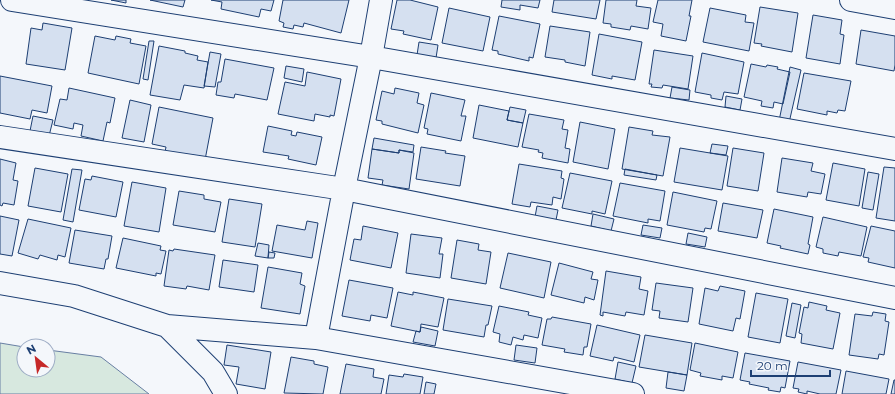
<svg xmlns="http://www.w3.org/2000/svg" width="895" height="394" viewBox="0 0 895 394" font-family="Montserrat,sans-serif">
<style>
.green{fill:#d7e8df;stroke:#687fa3}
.building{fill:#d5e0f0;stroke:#1d3f73}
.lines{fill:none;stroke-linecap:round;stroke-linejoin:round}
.street-casing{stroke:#1d3f73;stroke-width:24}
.street{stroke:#f4f7fb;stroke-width:22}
</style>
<rect width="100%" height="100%" fill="#f4f7fb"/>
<!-- green -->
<path class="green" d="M0,343L24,347V370H48V350L101,357L149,394H0Z"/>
<!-- building -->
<path class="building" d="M111,0H126V3Z
M150,0H185L183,7Z
M211,0H274L271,11L261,9L259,17L221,9L222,2Z
M283,0H349L341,33L304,23L303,27L294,25L293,29L283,27L284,23L279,21Z
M397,0H410L438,7L431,40L403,34L404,31L391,29Z
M502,0H540L538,8L520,5V10L501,7Z
M554,0H600L596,19L552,12Z
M606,0H637L636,6L651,8L648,29L631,26L630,30L611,27V24L603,23Z
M658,0H692L689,16H691L686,41L661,36L663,24L653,22Z
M760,7L798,13L792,52L761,46L762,44L754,43Z
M449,8L490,17L483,51L442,43Z
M710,8L746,15L745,22L754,23L749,51L703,42Z
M813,15L842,20L840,34L844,35L840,64L806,58Z
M499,16L540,24L533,58L529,57V61L498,54V51L492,50Z
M43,23L72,28L65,70L26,64L31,28L42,30Z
M550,26L590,32L585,66L565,62V60L545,57Z
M861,30L895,36V65L894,71L856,64Z
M599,34L642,42L635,80L612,76V79L592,75Z
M95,36L115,40L116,36L131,39L130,43L146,46L139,84L88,73Z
M149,41H154L148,80L143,79Z
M419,42L438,45L436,58L417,55Z
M159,46L185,51V53L198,56L197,60L208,62L204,88L184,85L180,100L150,95Z
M654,50L693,56L688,89L663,85L662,88L651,87L652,84H649Z
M210,52L221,54L215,87L204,86Z
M702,53L744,62L738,94L724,92L722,100L711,98V95L695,92Z
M225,59L274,68L267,100L235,94L234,98L216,95L218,82H221Z
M751,64L766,67L767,65L778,67L777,69L790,72L783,104L774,102L773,108L761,106L762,101L744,97Z
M286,66L304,69L302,82L284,78Z
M790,67L801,70L789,123L779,121Z
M307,72L341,79L334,116L330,115V117L315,114L314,121L278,114L285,82L305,86Z
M804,73L851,81L845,111L838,110L837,113L827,111V115L797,109Z
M0,76L52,86L47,113L32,110L30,119L0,113Z
M672,87L690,90L689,100L670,98Z
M69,88L115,98L110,123L107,122L103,141L81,136L83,125L74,123L73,129L54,125L60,99L67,100Z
M395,88L419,93L417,103L424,105L418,133L382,124V121L376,120L382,91L394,94Z
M431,93L465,100L461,116H466L461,141L427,134L428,129L424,128Z
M726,96L742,99L740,110L725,107Z
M130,100L151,105L144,142L122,138Z
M479,105L509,111L507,120L523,123L518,147L473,138Z
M159,107L213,118L205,160L165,152L166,147L152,144Z
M510,107L526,110L523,123L507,120Z
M529,114L564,120L562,129L568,130L565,148L570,149L568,163L542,158L543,153L538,152L539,150L522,147Z
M33,116L53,120L49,136L30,131Z
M580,122L615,129L608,169L573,162Z
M268,126L292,131L291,135L296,136L297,132L322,137L316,165L288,159L289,156L263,152Z
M629,127L653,131L652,135L670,137L663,176L622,169Z
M374,138L414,145L413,152L399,150V153L372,149Z
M712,144L728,146L726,155L710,153Z
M421,147L446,151L445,153L465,156L460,186L416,179Z
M680,148L728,156L722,190L674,182Z
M733,148L764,153L758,191L727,186Z
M372,149L399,153V150L414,153L409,189L382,185L383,180L368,178Z
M782,158L813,163L811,171L825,174L821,194L808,192L807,197L777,192Z
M0,159L16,163L13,180L18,181L14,205L3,203L2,206L0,205Z
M833,163L865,169L859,206L826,200Z
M519,164L562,171L561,178L564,179L561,199L553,197L552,205L531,202L530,207L512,204Z
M884,167L895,168V221L876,218Z
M35,168L68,174L61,212L28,206Z
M72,169L82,170L73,222L63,220Z
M625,169L657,175L656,180L624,175Z
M868,172L879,174L873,210L862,208Z
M570,173L612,181L605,214L592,211V214L562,208Z
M92,176L123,182L116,217L79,210L85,179L91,180Z
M132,182L166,188L159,232L124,226Z
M620,183L665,191L660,221L648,219V223L613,216Z
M179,191L204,195V199L221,202L215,232L173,225Z
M673,192L717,201L711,229L705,228L704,232L667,225Z
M229,199L262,204L255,247L222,242Z
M723,203L763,210L757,238L718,231Z
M537,206L558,210L556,220L535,217Z
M774,209L813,217L808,244L810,245L808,254L780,248L781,246L767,243Z
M593,214L614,219L611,231L591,226Z
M0,216L19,220L12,256L0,254Z
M823,217L867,227L861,256L839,252L838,256L823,253V249L816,247Z
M28,219L71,228L65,257L58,255L57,260L40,255L38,259L18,253Z
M307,221L318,223L312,258L272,251L277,225L305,230Z
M643,225L662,228L660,238L641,235Z
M363,226L398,233L391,268L350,260L354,239L361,240Z
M871,226L895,231V268L868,262L869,258L863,257Z
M75,230L112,236L108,259H106L104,269L69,263Z
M688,233L707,237L705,247L686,244Z
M411,234L442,238L439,254H443L440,278L406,273Z
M123,238L161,246L160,250L166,251L161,274L156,273V276L116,268Z
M457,240L479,244L478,250L491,252L486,284L451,278Z
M258,243L269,245L268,258L255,256Z
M174,249L215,255L209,290L187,286L186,289L164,286L169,250L173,251Z
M269,252L275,253L274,258H268Z
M508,253L551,262L544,298L500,288Z
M223,260L258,265L254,292L219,287Z
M559,263L593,272L591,279L598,280L594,300L585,297L584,303L551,295Z
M268,267L302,273L300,284L305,286L300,314L261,308Z
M606,271L641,277L639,289L648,291L644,315L626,312L625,316L603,312V316L600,315Z
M349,280L393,288L387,318L371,315L370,321L342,316Z
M656,283L693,288L688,322L659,318L660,311L652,310Z
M720,286L745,291L740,319L736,318L733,331L699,324L705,288L718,291Z
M398,292L413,295V292L444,298L438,327L421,324L420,332L391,326Z
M756,293L788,299L780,343L748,337Z
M448,299L492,306L488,325H486L484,337L443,330Z
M809,302L827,306L826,310L840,313L833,349L801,343L802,334L799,333L804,307L808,308Z
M792,303L801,305L795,338L786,336Z
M499,306L529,312L528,315L542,318L538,338L524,335L523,340L513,337L511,345L499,342L500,334L493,332Z
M873,312L886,314L885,321L889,322L884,355L879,354L878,359L849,355L855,314L872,316Z
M552,317L591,324L587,347H584L583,355L564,352L565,349L542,345L547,319H551Z
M597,325L640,335L634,362L614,357L613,361L590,356Z
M421,327L438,331L435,346L413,342L416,331L420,332Z
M645,335L692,343L687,375L639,367Z
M695,343L738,352L733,378L722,376V380L700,376L701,373L690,370Z
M227,345L271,352L265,389L236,384L239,367L224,365Z
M516,345L537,348L535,363L514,360Z
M745,353L790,361L785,388L781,387L780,392L768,390L769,388L749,384L750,382L740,380Z
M291,357L314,361V364L328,367L323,394L284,393Z
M618,362L636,366L632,383L615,379Z
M798,362L841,370L836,394H820L807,391V394L798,392L799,389L793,388Z
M346,364L374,369L373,377L384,379L381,394H340Z
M846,371L889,379L886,394H842Z
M668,372L687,375L684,391L666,388Z
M404,374L423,377L420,394H386L389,375L403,377Z
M894,380H895V394H891Z
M426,382L436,384L434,394H424Z"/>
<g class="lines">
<defs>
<path id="street" d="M12,0L371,57L895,149
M851,0L895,8
M0,137L344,189L895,298
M0,283L74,296L167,326L213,372L226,394
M167,326L316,338L633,394
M316,338L344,189L371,57L381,0"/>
</defs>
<!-- street casing -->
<use href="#street" class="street-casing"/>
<!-- street -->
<use href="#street" class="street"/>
</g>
<!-- north arrow -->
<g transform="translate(36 358) rotate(331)"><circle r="19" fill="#f4f7fb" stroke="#9eadc5"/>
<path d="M0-3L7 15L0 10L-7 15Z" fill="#c62828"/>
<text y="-6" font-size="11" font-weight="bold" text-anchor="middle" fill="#1d3f73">N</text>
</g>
<!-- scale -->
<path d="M751 370v6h79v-6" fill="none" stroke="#1d3f73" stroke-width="2"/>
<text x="757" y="370" font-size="12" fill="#1d3f73" stroke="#f4f7fb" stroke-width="3" paint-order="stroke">20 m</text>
</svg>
